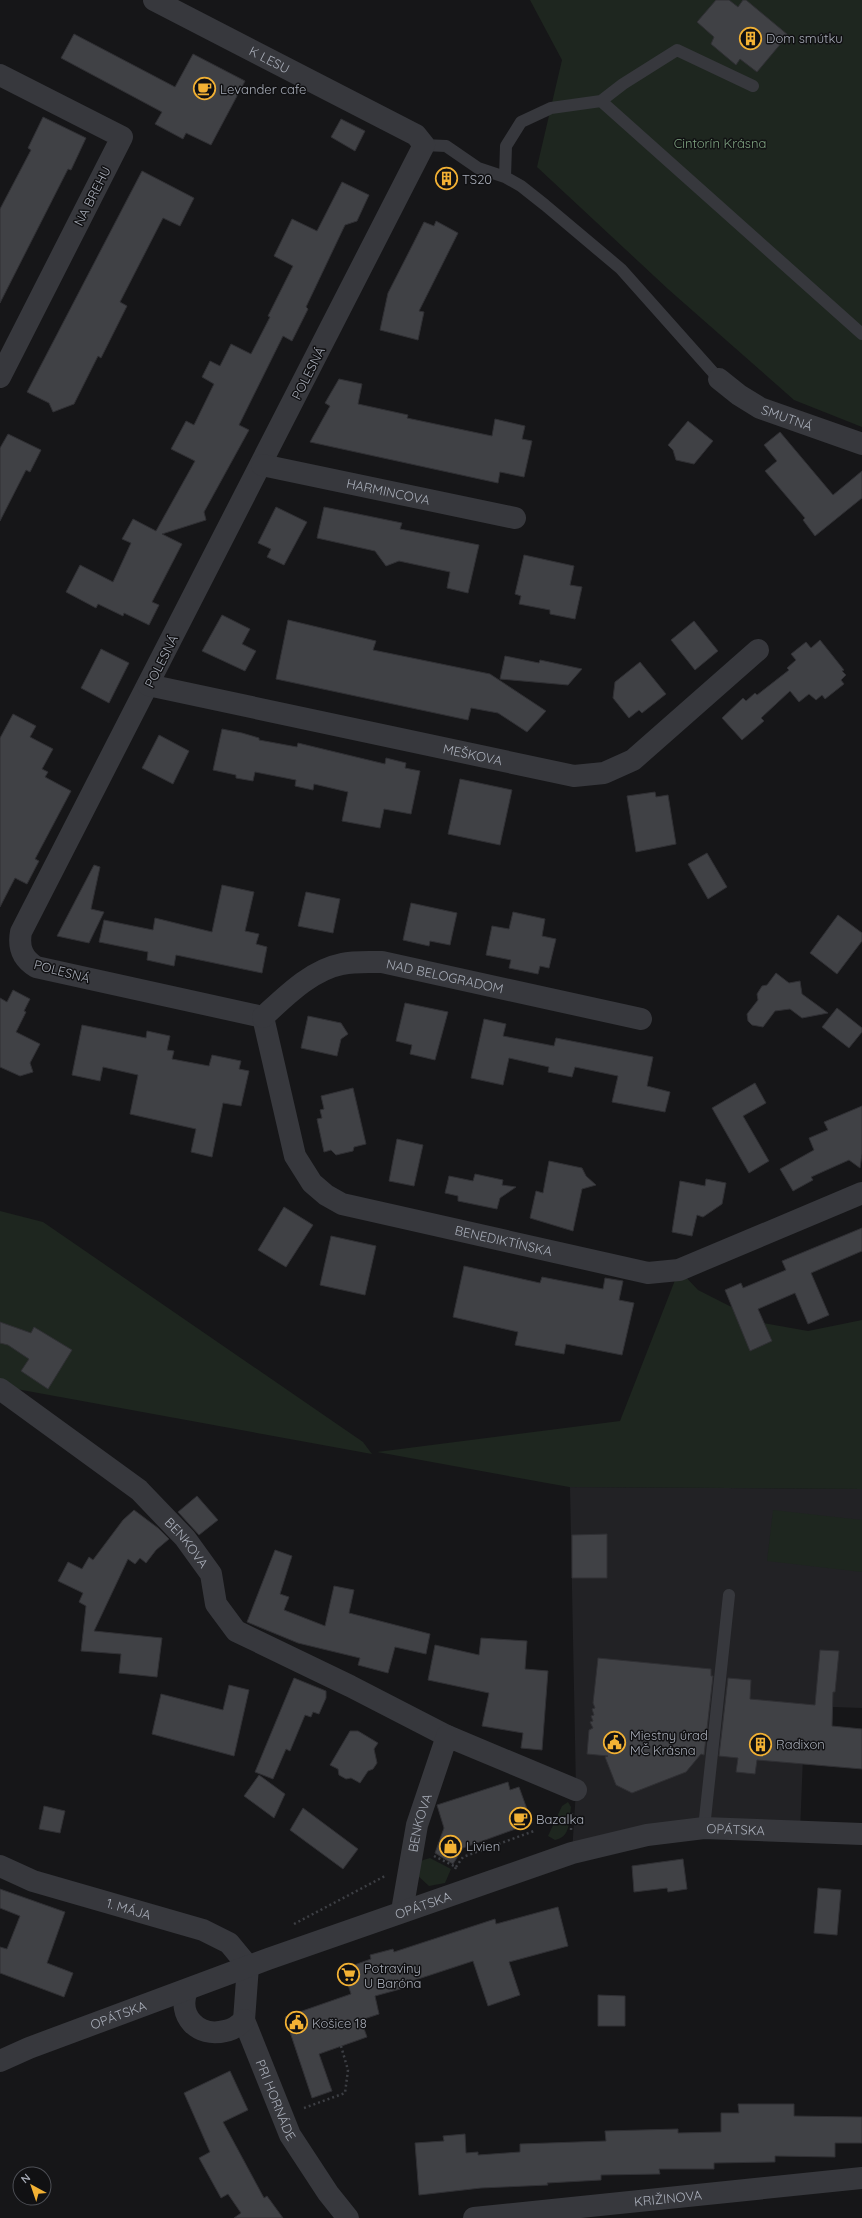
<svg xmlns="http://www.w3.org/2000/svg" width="862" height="2218" viewBox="0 0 862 2218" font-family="Quicksand,sans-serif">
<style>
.built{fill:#222225}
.green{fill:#1e261f}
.building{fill:#404145;stroke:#303034}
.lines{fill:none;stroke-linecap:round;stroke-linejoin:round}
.path{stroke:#3d3f44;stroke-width:2.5;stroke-dasharray:2 3;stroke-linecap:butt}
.lane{stroke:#37383d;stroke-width:12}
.street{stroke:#37383d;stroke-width:22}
.labels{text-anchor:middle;stroke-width:3;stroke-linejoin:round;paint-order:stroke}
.poi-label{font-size:13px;fill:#a8adb8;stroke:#111113;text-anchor:start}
.street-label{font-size:13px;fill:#a8adb8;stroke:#111113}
.park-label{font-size:13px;fill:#7fa381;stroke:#111113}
</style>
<rect width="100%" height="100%" fill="#161618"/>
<!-- built -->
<path class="built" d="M570,1487L862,1489V1708L805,1706L800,1833L759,1831L572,1853L576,1790Z"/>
<!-- green -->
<path class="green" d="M530,0H862V427L794,400L668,289L537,167L562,60Z
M0,1211L43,1222L363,1442L372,1454L0,1386Z
M679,1270L698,1290L763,1323L808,1331L862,1320V1489L569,1487L377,1452L620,1421Z
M773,1510L862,1520V1572L767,1561Z
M568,1802L571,1807C569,1820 571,1837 555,1840L548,1836L562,1806Z
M430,1858L451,1869L445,1883L429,1886L417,1875L420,1861Z"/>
<!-- building -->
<path class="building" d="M716,0H729L738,7L743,0H746L788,35L757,72L740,59L736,65L711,44L714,37L697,22Z
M74,34L175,87L193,54L245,81L211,145L186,133L183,139L155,124L162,112L61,58Z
M43,117L86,138L71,170L68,169L0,303V209L31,150L28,148Z
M341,119L365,131L355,151L331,137Z
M142,171L194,198L180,226L163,218L120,302L127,306L101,358L98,356L74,404L53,412L49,403L27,392Z
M342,182L369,195L357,221L345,225L306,307L308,309L292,341L283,336L239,425L249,430L204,512L206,520L162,534L182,544L152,602L159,605L149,625L124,613L123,616L98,604L96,608L66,592L80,565L113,582L131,543L122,539L133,519L156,531L195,461L171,449L186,421L194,425L214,384L202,377L210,361L220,366L231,344L251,354L270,317L268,316L293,266L274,256L292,219L317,231Z
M436,221L458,233L419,311L424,312L418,340L380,330L388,293L414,242L424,222L434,226Z
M339,379L362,384L358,404L408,415L407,418L492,436L495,419L525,426L522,439L532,441L524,477L500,472L498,483L310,442L330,406L325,403Z
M688,421L713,441L694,464L676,460L673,450L668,445Z
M780,432L833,495L862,471V498L815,536L803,520L805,518L765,471L777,461L764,445Z
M8,434L41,450L30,472L26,470L0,521V448Z
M276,507L307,522L284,565L267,557L271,549L258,543Z
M324,507L402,523L400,529L479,545L468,593L447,588L450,572L399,561L386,566L375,551L317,538Z
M524,555L574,566L570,585L582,587L575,619L550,614V610L519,604L521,596L515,594Z
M222,615L250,629L242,644L256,651L245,671L202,651Z
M288,620L376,641L373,650L490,674L546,711L527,732L498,713L471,708L468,720L276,679Z
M694,621L718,651L695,670L671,640Z
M820,640L844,670L842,671L846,675L841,680L844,684L825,699L822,695L816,700L809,694L799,702L790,691L761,718L764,721L742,740L722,718L743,698L746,701L755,693L757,695L789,670L787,668L796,660L791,654L806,642L811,648Z
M101,649L129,663L109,703L81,688Z
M505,656L539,663L540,660L582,669L568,685L500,679Z
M640,662L666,694L642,713L639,710L629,718L613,698L615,682Z
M13,714L36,726L30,737L53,749L42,769L48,772L45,777L71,791L35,859L39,861L27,884L15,878L0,907V738Z
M222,729L242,733L259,738V740L297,747L298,743L385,764L386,758L406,763L405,768L420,771L411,814L384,809L380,828L342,821L348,792L314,784L313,790L295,786L296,780L255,772L253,781L236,778V775L213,770Z
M159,735L189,751L173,784L142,768Z
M460,779L512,790L500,845L448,834Z
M655,792L656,797L668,795L676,844L636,852L627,796Z
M707,853L727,887L708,899L688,864Z
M94,865L100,867L91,909L104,912L89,943L57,936Z
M222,885L254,892L245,931L259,934L256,944L267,947L262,973L176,955L174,966L147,960L148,952L99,942L104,920L153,930L155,918L212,932Z
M306,892L340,899L333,933L298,926Z
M411,903L457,913L450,945L430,941L429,946L403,940Z
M513,912L545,919L542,936L556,939L549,968L540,966L538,974L509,968L511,960L486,955L492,926L509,929Z
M838,915L862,933V941L837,974L810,953Z
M776,973L789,983L800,981L802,994L828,1013L802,1018L790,1009L775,1011L763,1027L752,1025L748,1021L747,1014L758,1000L757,994L762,986L767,985Z
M13,990L30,999L24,1011L26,1012L16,1032L40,1044L30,1063L33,1072L20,1076L0,1067V998L7,1002Z
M405,1003L448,1012L435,1060L410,1054L412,1045L396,1041Z
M837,1008L862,1028V1032L849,1048L822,1027Z
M308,1016L341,1023L348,1034L341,1039L337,1056L301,1048Z
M484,1019L506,1024L503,1036L554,1046L556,1038L653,1057L647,1086L670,1092L665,1112L612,1102L618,1076L575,1067L572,1077L548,1072L549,1067L509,1058L503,1085L471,1078Z
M82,1025L146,1038L147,1031L170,1036L167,1050L174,1051L172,1059L209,1066L212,1055L241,1061L239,1069L249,1071L241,1106L223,1103L212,1157L191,1152L196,1129L130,1114L138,1075L103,1067L100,1081L72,1075Z
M755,1083L766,1103L743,1116L769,1161L749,1173L712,1108Z
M353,1088L366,1144L354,1147L353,1151L336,1155L331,1150L324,1152L317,1119L322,1118L320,1110L324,1109L321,1096Z
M862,1106V1154L860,1168L849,1160L811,1177L813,1180L793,1191L780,1169L814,1150L809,1138L828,1130L824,1122Z
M397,1139L423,1145L414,1186L389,1181Z
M549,1161L582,1168L586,1176L596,1185L582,1189L573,1231L530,1218L536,1191L543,1193Z
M475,1174L503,1180L502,1185L516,1187L500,1198L497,1209L458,1201V1196L445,1193L449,1176L473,1181Z
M706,1179L726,1183L722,1204L703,1217L697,1215L692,1236L672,1232L680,1181L705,1186Z
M284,1207L313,1225L286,1267L258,1250Z
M862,1228V1251L811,1273L829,1315L808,1324L795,1293L758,1309L772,1341L750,1351L725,1290L741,1283L743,1288L786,1270L782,1261Z
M331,1236L376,1246L365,1295L320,1285Z
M464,1266L540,1283L542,1277L603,1289L605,1278L623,1281L619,1300L634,1303L622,1355L566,1344L564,1354L515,1345L518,1332L453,1317Z
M0,1322L31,1333L34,1327L72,1350L48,1389L21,1371L29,1359L8,1345L0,1343Z
M197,1496L218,1520L199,1535L178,1512Z
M134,1510L158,1528L169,1539L156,1550L146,1563L140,1558L135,1564L128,1559L94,1631L162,1638L157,1677L119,1673L121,1654L81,1651L86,1606L79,1602L83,1593L58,1581L68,1562L82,1569L89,1557L93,1560L123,1520Z
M607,1534V1578H572V1535Z
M275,1550L292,1556L280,1594L289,1597L284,1610L325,1626L334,1586L354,1590L349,1613L430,1634L426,1654L395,1647L388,1673L358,1665L360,1658L298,1643L247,1622Z
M481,1638L527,1641L525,1669L548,1671L542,1750L521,1748L523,1733L482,1726L489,1693L428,1680L435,1645L479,1655Z
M820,1650L839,1651L835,1692H833L832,1726L862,1729V1769L757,1760L755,1774L736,1772L738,1758L719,1756L728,1678L751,1680L750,1699L815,1705Z
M598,1658L711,1669V1676H713L704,1755L701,1754L686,1772L632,1793L616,1785L605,1757L608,1756L587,1754L589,1730L593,1728L590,1722L593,1721L591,1716L594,1715L592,1709L595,1708L593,1703Z
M294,1678L326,1691V1698L319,1714L313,1712L311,1717L305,1715L290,1751L286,1749L273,1779L255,1772Z
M229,1685L249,1690L234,1756L152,1734L161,1694L223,1710Z
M350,1731H358L378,1743L374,1749L377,1763L373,1769L368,1771L360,1783L351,1778L346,1779L339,1775L338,1769L330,1765Z
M259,1775L285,1794L274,1818L244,1796Z
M508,1782L510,1790L519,1787L532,1823L463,1848L453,1864L435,1853L444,1828L437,1805Z
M44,1806L65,1811L60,1833L39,1829Z
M303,1808L358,1849L343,1869L290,1830Z
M683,1859L687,1889L668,1892L667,1888L634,1892L632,1866Z
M818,1888L841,1890L837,1935L814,1933Z
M0,1889L65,1912L47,1963L73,1973L64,1997L0,1973V1947L7,1949L20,1916L0,1908Z
M558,1907L568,1946L509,1962L520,1995L488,2006L473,1961L403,1984L404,1988L375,1996L379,2014L361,2020L367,2037L319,2054L332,2091L312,2098L285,2017L351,1994L343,1969L371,1959L370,1955L393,1949L394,1952L495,1919L496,1924Z
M598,1995L625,1996V2026H598Z
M230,2071L248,2110L223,2122L264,2198L267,2196L283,2218H234L241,2213L228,2194L221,2198L199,2158L210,2152L184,2093Z
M738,2104H794V2116L862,2117V2143H835V2157L775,2156V2162L714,2163V2169H659L660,2174L601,2175V2180L547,2183L548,2185L481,2188L419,2195L415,2143L444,2141L443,2136L465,2134L466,2153L478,2152V2155L520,2152V2144L606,2141L605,2131L678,2129V2133L721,2132V2113H739Z"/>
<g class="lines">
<!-- path -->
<path class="path" d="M571,1830L572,1811
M434,1856L456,1867L455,1869
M456,1867L463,1857L534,1831
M294,1924L385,1876
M304,2108L345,2093L348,2070L341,2046"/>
<!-- lane -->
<path class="lane" d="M601,101L862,334
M424,145L446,146L478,168L505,177L521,186L545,205L621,269L719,379
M505,177L506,146L521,122L551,108L601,101L623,84L677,50L753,86
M704,1828L729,1595"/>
<!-- street -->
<g class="street">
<path id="s1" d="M154,0L416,135L424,145L21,932C18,948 23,959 36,967L263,1017"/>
<path d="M0,75L122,137L0,377"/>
<path id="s2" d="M719,379L739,395L760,408L862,444"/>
<path id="s3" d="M262,465L515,518"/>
<path id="s4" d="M148,685L574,776L604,773L633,760L758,650"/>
<path id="s5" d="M263,1017L295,1156L312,1183L326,1195L342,1204L648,1273L679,1270L862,1193"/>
<path id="s6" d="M263,1017C285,997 311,970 342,964C355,961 369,962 382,962L641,1019"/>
<path id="s7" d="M0,1389L139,1490L185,1538L211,1574L216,1604L236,1631L350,1686L447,1736"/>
<path id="s8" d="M0,1866L33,1881L203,1930L229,1943L248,1966"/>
<path id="s9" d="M402,1911L417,1825L447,1736L576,1790"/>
<path id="s10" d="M248,1966L244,2020L290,2135L328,2193L348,2218"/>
<path d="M187,1990C177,2016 198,2038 225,2031C233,2030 239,2025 244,2020"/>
<path id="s11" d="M0,2061L29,2048L268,1959L572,1853L647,1835L704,1828L862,1834"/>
<path id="s12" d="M474,2218L862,2178"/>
</g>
</g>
<!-- icons -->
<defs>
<symbol id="building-ring" viewBox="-11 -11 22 22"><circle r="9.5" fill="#111113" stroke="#f2b134" stroke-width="1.5"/><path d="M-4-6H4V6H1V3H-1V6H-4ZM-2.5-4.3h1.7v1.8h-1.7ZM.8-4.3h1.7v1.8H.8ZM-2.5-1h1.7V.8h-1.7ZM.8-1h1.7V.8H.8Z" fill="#f2b134"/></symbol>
<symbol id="cafe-ring" viewBox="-11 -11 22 22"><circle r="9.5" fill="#111113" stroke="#f2b134" stroke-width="1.5"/><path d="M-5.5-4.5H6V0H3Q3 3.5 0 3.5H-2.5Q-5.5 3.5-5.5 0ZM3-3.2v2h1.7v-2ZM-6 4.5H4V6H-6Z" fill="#f2b134"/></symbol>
<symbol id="civic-ring" viewBox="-11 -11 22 22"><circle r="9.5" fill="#111113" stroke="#f2b134" stroke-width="1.5"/><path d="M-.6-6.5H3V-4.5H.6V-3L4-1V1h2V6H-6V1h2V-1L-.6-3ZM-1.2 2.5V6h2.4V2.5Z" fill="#f2b134"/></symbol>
<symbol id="shop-ring" viewBox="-11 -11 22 22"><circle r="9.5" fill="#111113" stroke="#f2b134" stroke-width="1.5"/><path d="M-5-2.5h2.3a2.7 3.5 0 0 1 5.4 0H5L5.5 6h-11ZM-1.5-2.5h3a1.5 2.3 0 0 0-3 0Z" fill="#f2b134"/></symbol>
<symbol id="supermarket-ring" viewBox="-11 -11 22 22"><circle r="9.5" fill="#111113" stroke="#f2b134" stroke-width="1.5"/><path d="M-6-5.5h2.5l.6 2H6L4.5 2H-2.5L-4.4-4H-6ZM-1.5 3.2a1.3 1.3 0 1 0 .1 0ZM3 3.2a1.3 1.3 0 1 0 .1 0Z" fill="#f2b134"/></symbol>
</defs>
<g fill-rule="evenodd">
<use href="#building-ring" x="738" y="26" width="25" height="25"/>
<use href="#cafe-ring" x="192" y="76" width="25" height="25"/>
<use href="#building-ring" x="434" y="166" width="25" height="25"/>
<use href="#civic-ring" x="602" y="1730" width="25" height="25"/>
<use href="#building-ring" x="748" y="1732" width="25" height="25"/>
<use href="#cafe-ring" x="508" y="1806" width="25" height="25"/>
<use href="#shop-ring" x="438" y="1834" width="25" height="25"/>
<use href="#supermarket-ring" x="336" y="1962" width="25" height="25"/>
<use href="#civic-ring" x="284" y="2010" width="25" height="25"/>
</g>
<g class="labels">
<!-- poi labels -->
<g class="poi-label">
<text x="766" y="43">Dom smútku</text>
<text x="220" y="94">Levander cafe</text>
<text x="462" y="184">TS20</text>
<text x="630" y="1740">Miestny úrad<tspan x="630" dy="15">MČ Krásna</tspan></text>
<text x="776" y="1749">Radixon</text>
<text x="536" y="1824">Bazalka</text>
<text x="466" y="1851">Livien</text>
<text x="364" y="1973">Potraviny<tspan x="364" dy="15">U Baróna</tspan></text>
<text x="312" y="2028">Košice 18</text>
</g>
<!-- street labels -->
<g class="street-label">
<text dy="5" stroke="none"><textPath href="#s1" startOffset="130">K LESU</textPath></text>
<text transform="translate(92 196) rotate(-63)" y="5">NA BREHU</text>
<text transform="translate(308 373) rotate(-63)" y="5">POLESNÁ</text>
<text dy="5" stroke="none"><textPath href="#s2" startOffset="79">SMUTNÁ</textPath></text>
<text dy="5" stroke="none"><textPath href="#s3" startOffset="129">HARMINCOVA</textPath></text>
<text transform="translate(161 661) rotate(-63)" y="5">POLESNÁ</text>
<text dy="5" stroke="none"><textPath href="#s4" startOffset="332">MEŠKOVA</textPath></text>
<text transform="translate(62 971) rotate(15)" y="5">POLESNÁ</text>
<text dy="5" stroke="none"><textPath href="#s6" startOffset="201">NAD BELOGRADOM</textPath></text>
<text dy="5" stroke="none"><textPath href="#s5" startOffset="377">BENEDIKTÍNSKA</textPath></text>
<text dy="5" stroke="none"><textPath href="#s7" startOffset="243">BENKOVA</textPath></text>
<text dy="5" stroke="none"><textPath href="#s9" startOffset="90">BENKOVA</textPath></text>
<text dy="5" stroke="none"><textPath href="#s11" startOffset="775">OPÁTSKA</textPath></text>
<text dy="5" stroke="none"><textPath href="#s11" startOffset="451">OPÁTSKA</textPath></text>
<text dy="5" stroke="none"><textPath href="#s8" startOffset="136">1. MÁJA</textPath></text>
<text dy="5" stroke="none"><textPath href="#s11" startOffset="127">OPÁTSKA</textPath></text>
<text dy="5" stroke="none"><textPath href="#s10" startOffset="140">PRI HORNÁDE</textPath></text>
<text dy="5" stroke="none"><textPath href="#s12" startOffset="195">KRIŽINOVA</textPath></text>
</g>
<!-- park labels -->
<g class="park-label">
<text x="720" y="148">Cintorín Krásna</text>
</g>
</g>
<!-- north arrow -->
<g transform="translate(32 2186) rotate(320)"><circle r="19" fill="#111113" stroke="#4d4f55"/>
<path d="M0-3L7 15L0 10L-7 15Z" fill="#f2b134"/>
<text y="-6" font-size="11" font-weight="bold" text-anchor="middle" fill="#a8adb8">N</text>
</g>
</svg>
